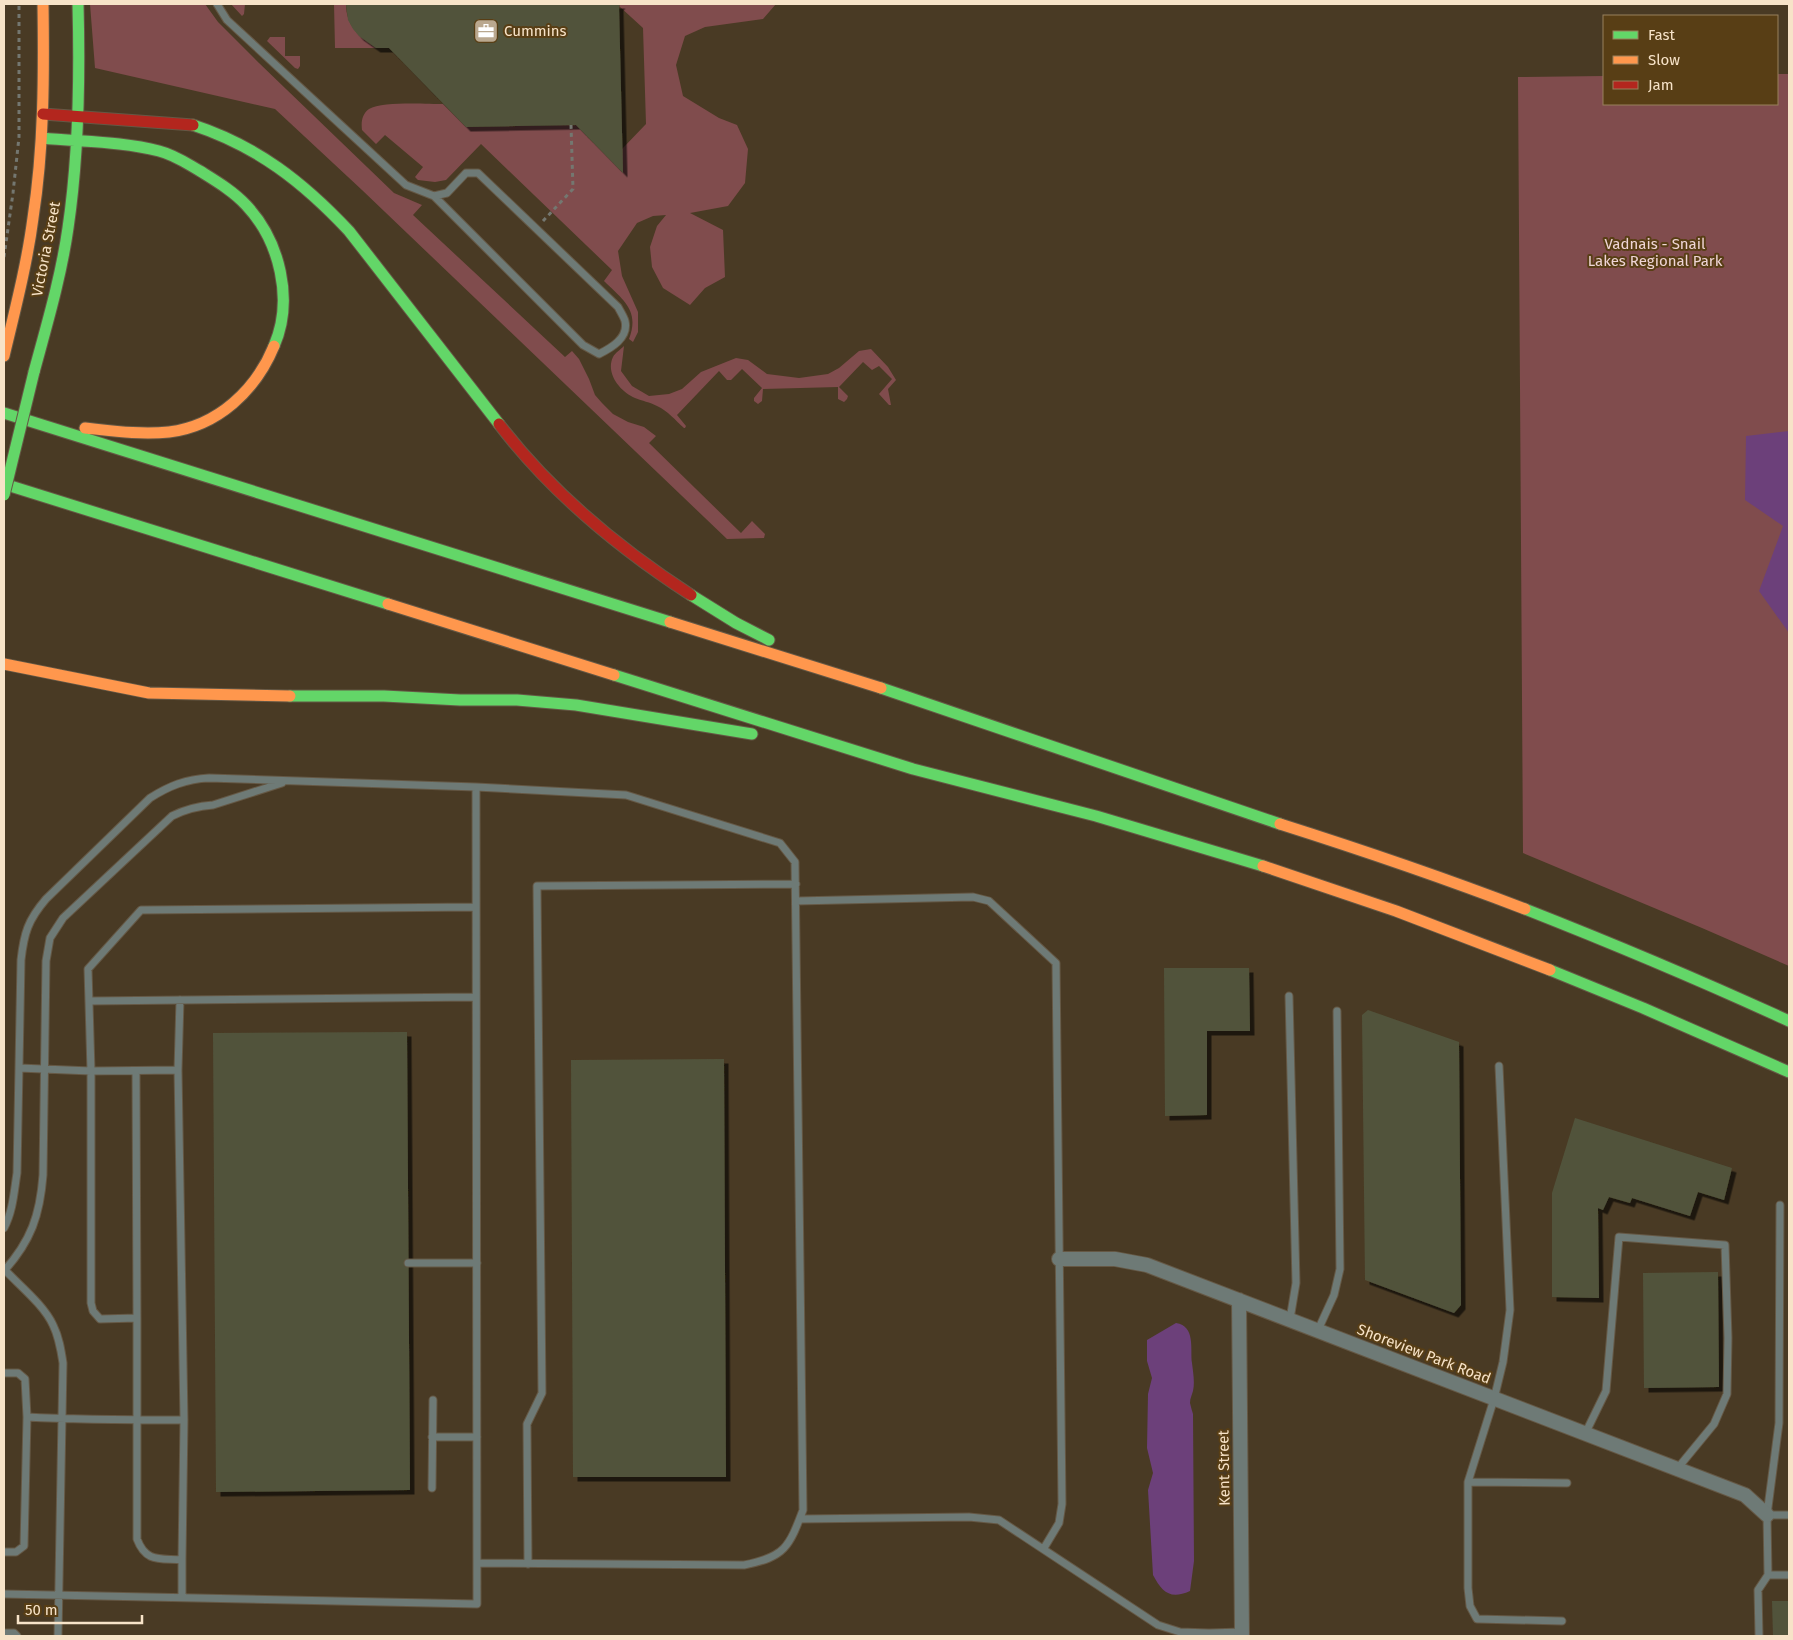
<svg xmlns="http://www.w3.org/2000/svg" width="1793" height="1640" viewBox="0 0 1793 1640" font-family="'Fira Sans',sans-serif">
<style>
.green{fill:#804c4d}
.water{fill:#6c407a}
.building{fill:#51533b;filter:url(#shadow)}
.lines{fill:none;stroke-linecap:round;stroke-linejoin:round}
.lane-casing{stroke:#655845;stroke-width:9}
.street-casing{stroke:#655845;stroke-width:16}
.fast-casing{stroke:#655845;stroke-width:13}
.slow-casing{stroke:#655845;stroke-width:13}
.jam-casing{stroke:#655845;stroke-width:13}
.path{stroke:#747770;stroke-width:3;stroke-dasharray:4 4;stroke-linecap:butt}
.lane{stroke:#6e7a76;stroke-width:7}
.street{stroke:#6e7a76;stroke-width:14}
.fast{stroke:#63d668;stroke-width:11}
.slow{stroke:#ff974d;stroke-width:11}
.jam{stroke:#b3261e;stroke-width:11}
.fast-bridge-casing{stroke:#655845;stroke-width:13;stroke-linecap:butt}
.fast-bridge{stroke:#63d668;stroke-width:11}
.labels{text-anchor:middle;stroke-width:4;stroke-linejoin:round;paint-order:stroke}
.poi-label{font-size:15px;fill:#f7e3c8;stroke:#583e15;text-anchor:start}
.park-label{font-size:15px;fill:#efd5d6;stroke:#583e15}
.street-label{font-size:15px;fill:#f7e3c8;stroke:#583e15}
</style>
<defs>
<filter id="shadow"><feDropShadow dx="4.5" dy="4.5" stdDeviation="0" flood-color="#0009"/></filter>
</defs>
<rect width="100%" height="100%" fill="#493a24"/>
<!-- green -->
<path class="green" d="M90,4H205L218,22L259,63L394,193L422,205L413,215L565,357L572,351L579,359L589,379L595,395L602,403L613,414L628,422L644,427L656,436L649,443L741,533L752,521L765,534L764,538L727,539L362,190L275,109L95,68Z
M231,4H245L244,14L242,16Z
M334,4H346C346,26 359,36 376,48H335Z
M621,4H776L763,19L705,27L685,36L676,65L683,96L719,118L737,125L748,149L745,183L728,206L690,213L723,230L725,277L705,288L690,305L663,288L652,267L650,247L657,226L666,215L653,216L637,223L618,251L622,276L638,312V332L633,342L629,339C640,310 623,300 604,281L612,270L481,144L446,180L435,182L418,180L415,177L423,167L385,135L376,144L362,130C361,122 362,114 369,109C382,101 427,104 443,104L466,127L576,125L622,172V149L646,124L643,28L619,6Z
M270,37H285V56H300V66L298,69L295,68L267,41Z
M1777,74H1789V966L1702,928L1523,853L1518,77L1604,76V104H1777Z
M624,346L621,371L632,386L649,396L669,394L682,389L701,372L736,358L748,360L767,374L799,378L828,374L839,368L859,351L871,349L888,367L896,380L888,389L891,405H889L879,394L892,379L879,366L872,370L863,362L839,387L848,396L847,399L844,402L838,399V387L763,389L762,401L758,404L754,401V398L762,388L742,369L731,380H727L719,371L677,415L686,426L685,428H684C675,420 668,411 657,406C650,402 642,401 635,398C621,392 605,374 613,357C615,353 620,350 624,346Z"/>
<!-- water -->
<path class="water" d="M1789,431V633L1759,591L1783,526L1745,500L1746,436Z
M1176,1323C1196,1326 1190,1350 1192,1363C1193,1372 1195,1382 1193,1391C1192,1395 1190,1398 1190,1403C1191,1407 1192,1411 1193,1414L1194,1561L1190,1591C1170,1600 1162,1592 1153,1575L1148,1490L1153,1473L1147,1448L1148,1394L1152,1378L1147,1361V1340Z"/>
<!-- building -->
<path class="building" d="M346,4H621L619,6L623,173L576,125L466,127L389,48H376L359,36L353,29L348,20Z
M1164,968H1249L1250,1031H1207V1115L1165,1116Z
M1368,1010L1459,1042L1461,1305L1454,1313L1365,1280L1362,1015Z
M407,1032L410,1490L216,1492L213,1033Z
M724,1059L726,1477H573L571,1060Z
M1575,1118L1732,1168L1724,1200L1698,1192L1690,1216L1632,1198L1630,1203L1609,1197L1603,1210L1598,1208L1599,1298L1552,1297V1193Z
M1718,1272L1719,1387L1644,1388L1643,1273Z
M1772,1601H1789V1636H1773Z"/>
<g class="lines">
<defs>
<path id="lane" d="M217,4L227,20L406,185L434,196L583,345L599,354C611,348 629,338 625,321C624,317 620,311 618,307L478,173H466L447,193L434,196
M796,901L973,897L989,901L1056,963L1062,1504L1059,1523L1044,1548
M1289,996L1296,1283L1290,1319
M89,1001L476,997
M1499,1066L1510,1310L1503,1362L1494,1399L1468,1482V1588L1470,1606L1477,1619L1562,1621
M19,1068L91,1071L88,969L141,910L476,907
M178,1070L180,1000
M136,1071L137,1318
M1780,1205L1779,1423L1767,1515L1768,1575H1789
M4,1228C13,1211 14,1192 17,1173L21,960C24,933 28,920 46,899L150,798C169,786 186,779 209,778L476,787L626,795L780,843L795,862L803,1510C789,1547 785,1557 744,1565L477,1563
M408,1263H477
M4,1269C19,1285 44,1305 53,1325C59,1337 61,1350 63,1363L58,1636
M4,1271C31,1241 40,1215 43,1175L46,961L50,938L63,918L172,816C186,809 198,806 213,805L282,783
M1318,1330L1334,1295L1340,1269L1337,1011
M4,1373H18L25,1379L27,1417L24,1546L16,1552H4
M27,1417C79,1420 131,1420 184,1420L178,1070L91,1071V1303L93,1311L100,1319L137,1318V1539C146,1563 160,1558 182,1560V1597
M1585,1434L1606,1391L1619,1237L1725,1245L1728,1338L1727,1394L1714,1424L1677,1469
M432,1437H477
M1468,1482L1567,1483
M432,1488L433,1400
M1767,1515H1789
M800,1519L969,1517L999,1520L1158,1625L1180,1632L1209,1633L1242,1632
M182,1560L184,1420
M528,1564L527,1424L542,1393L537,886L796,884
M4,1594L477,1604L476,787
M4,1633H14L17,1636
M1759,1636L1758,1590L1768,1575"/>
<path id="street" d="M1059,1259H1115L1147,1265L1745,1495L1767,1515
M1239,1300L1242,1636"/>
<path id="fast" d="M193,125C257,146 303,182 349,231L499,424
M42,138C81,142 121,141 159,151C175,155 186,163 200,171C216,181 233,191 246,205C280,241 294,300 274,346
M34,372C47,324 61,277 68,228C79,154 80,79 78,4
M4,413L670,622
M4,484L388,604
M691,595L736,623L769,640
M614,675L913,769L1096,816L1263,866
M881,688L1280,824
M290,696H384L460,700H517L576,705L752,734
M1525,909C1614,944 1702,981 1789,1021
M1550,970L1643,1008L1789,1072"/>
<path id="slow" d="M4,356C15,310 27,264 33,218C44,147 44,75 43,4
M85,428C113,431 141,435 169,432C218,426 256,390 274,346
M388,604L614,675
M670,622L881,688
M4,664L149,693L290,696
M1280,824C1362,850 1444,878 1525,909
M1263,866L1396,911L1550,970"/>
<path id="jam" d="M43,114L193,125
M499,424C551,492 620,549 691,595"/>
</defs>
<!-- lane casing -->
<use href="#lane" class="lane-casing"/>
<!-- street casing -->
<use href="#street" class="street-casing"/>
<!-- fast casing -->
<use href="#fast" class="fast-casing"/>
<!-- slow casing -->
<use href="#slow" class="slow-casing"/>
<!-- jam casing -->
<use href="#jam" class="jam-casing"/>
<!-- path -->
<path class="path" d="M543,221L573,189L571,125
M4,257L13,193L19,137V4"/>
<!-- lane -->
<use href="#lane" class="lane"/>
<!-- street -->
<use href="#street" class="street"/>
<!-- fast -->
<use href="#fast" class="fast"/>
<!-- slow -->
<use href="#slow" class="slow"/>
<!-- jam -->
<use href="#jam" class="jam"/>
<defs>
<path id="fast-bridge" d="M4,495L34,372"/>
</defs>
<!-- fast-bridge casing -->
<use href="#fast-bridge" class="fast-bridge-casing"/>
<!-- fast-bridge -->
<use href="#fast-bridge" class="fast-bridge"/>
</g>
<!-- icons -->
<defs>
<symbol id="office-square" viewBox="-11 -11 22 22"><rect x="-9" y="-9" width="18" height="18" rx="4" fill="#baa88f" stroke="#583e15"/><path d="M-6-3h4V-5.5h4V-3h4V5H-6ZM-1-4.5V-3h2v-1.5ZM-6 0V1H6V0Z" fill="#fff"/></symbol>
</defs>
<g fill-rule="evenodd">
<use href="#office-square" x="472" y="17" width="28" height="28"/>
</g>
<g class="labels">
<!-- poi labels -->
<g class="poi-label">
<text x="504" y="36">Cummins</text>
</g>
<!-- park labels -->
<g class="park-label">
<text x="1655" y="249">Vadnais - Snail<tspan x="1655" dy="17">Lakes Regional Park</tspan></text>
</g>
<!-- street labels -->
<g class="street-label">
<text transform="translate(46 249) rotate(-79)" y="5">Victoria Street</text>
<text transform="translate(1424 1354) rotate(21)" y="5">Shoreview Park Road</text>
<text transform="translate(1224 1468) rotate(-91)" y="5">Kent Street</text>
</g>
</g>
<!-- border -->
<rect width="1793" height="1640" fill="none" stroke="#f7e3c8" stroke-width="10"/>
<!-- legend -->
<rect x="1603" y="15" width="175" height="90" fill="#583e15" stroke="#98805d"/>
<rect x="1613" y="31" width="25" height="8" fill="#63d668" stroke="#98805d"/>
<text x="1648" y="40" font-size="15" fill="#f7e3c8">Fast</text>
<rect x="1613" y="56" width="25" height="8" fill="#ff974d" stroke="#98805d"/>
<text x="1648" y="65" font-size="15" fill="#f7e3c8">Slow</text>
<rect x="1613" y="81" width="25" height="8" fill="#b3261e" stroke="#98805d"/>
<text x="1648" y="90" font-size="15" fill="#f7e3c8">Jam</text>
<!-- scale -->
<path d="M18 1615v8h124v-8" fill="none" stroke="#f7e3c8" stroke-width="2.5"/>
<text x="25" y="1615" font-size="15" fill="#f7e3c8" stroke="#583e15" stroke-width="4" paint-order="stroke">50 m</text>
</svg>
